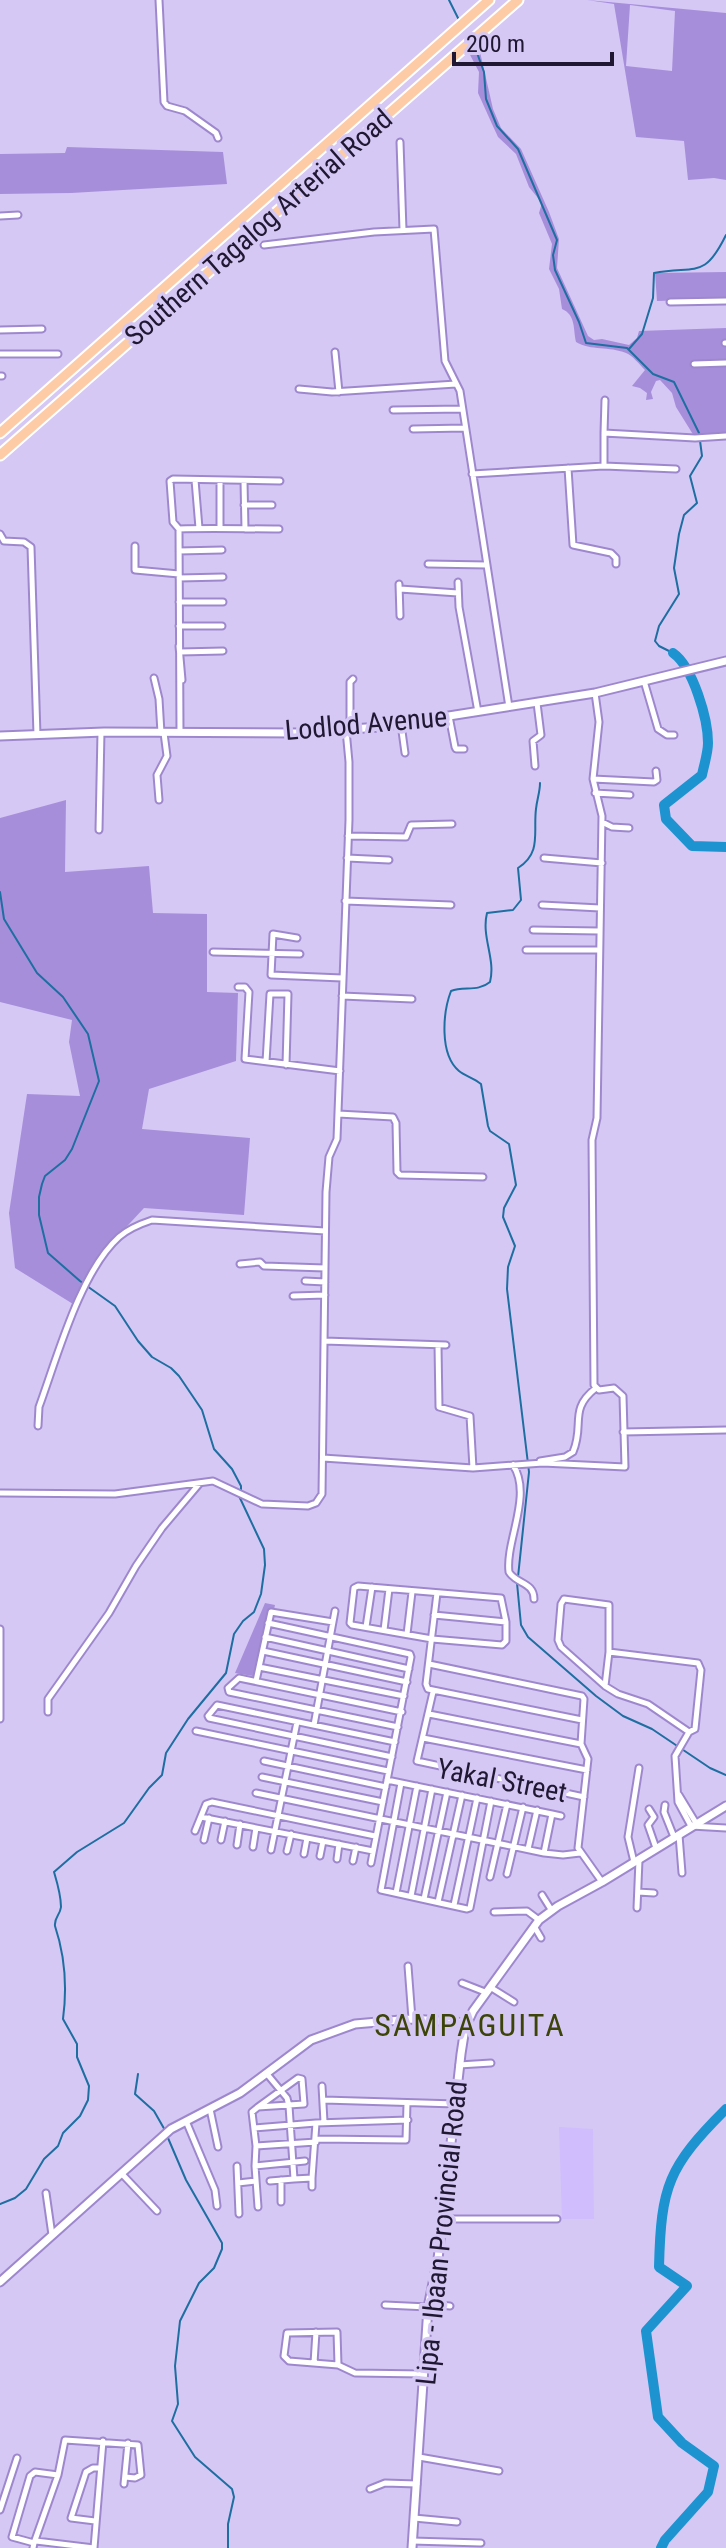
<svg xmlns="http://www.w3.org/2000/svg" width="726" height="2548" viewBox="0 0 726 2548" font-family="'Roboto Condensed',sans-serif">
<style>
.built{fill:#d0bdfd}
.green{fill:#a78edb;fill-rule:evenodd}
.lines{fill:none;stroke-linecap:round;stroke-linejoin:round}
.stream{stroke:#1e6ea1;stroke-width:2}
.river{stroke:#1d93d0;stroke-width:10}
.street-casing{stroke:#9e88cd;stroke-width:9}
.secondary-casing{stroke:#9e88cd;stroke-width:11}
.highway-casing{stroke:#fff;stroke-width:13}
.street{stroke:#fff;stroke-width:5}
.secondary{stroke:#fff;stroke-width:7}
.highway{stroke:#fdcca7;stroke-width:9}
.labels{text-anchor:middle;stroke-width:7;stroke-linejoin:round;paint-order:stroke}
.street-label{font-size:28px;fill:#201732;stroke:#d5c8f4}
.quarter-label{font-size:32px;letter-spacing:2px;fill:#3c4408;stroke:#d5c8f4}
</style>
<rect width="100%" height="100%" fill="#d5c8f4"/>
<!-- built -->
<path class="built" d="M559,2127L593,2129L594,2219H562Z"/>
<!-- green -->
<path class="green" d="M587,0L726,13V180L714,178L688,180L684,141L636,137L614,4ZM630,5L675,11L672,71L626,66Z
M478,43L493,109L501,128L521,149L549,212L559,239L557,268L588,336L594,340L602,339L629,345L637,338L639,331L726,328V341H721V345L726,344V361H693L691,364L693,367L726,365V434L694,436L676,407L672,393L660,380L656,381L651,392L653,399L646,400L647,393L640,388L632,386L645,370C639,364 633,356 626,353C609,346 591,351 576,342C573,329 576,315 562,309L559,289L549,269L552,244L539,213L542,203L529,187L516,154L498,137L492,124L478,93L479,72L468,51Z
M67,147L223,152L227,184L71,193L0,194V154L65,153Z
M726,272V299L657,301L655,273Z
M66,800L65,872L149,866L153,913L207,914V992L238,993L236,1061L149,1089L142,1129L250,1138L244,1215L144,1208L104,1251L73,1304L15,1268L9,1213L27,1094L80,1096L69,1042L72,1020L0,1002V818Z
M265,1603L275,1605L259,1677L235,1673Z"/>
<g class="lines">
<!-- stream -->
<path class="stream" d="M449,0L459,20
M473,42L484,72L486,99L497,126L518,149L557,240L553,255L555,270L579,322L586,343L627,348L653,374L674,382L699,433L702,456L690,476L697,503L684,515L679,534L674,568L679,594L659,626L655,641L659,646L673,653
M629,349L642,334L653,298L654,273C696,265 704,280 726,235
M0,892L4,919L37,973L63,997L88,1034L99,1081L72,1149L65,1160L45,1176L42,1184L39,1197V1215L48,1253L80,1281L115,1306L138,1341L152,1357L171,1368L179,1376L202,1410L214,1449L232,1469L241,1486V1490
M518,1577L529,1472L507,1289L508,1267L515,1246L503,1217L504,1208L516,1185L509,1144L490,1131L488,1126L481,1084C474,1078 465,1076 459,1071C439,1054 443,1012 451,991C464,986 478,992 490,982C496,959 481,937 487,913L513,910L521,900L518,868C542,853 533,832 536,809C537,799 540,792 540,783
M517,1583L521,1625L528,1637L596,1696L623,1716L652,1729L710,1768L726,1775
M138,2074L135,2094L154,2111L166,2132
M168,2138L186,2180L222,2243V2249L214,2268L199,2283L180,2321L175,2366L178,2404L172,2421L195,2457L232,2489L234,2497L228,2524V2548
M0,2204L15,2198L26,2189L44,2159L58,2146L63,2133L80,2116L88,2100L89,2086L77,2057V2044L63,2019C67,1989 65,1956 55,1926C54,1917 60,1916 61,1907C61,1895 57,1882 54,1872L77,1852L124,1823L149,1788L162,1775L166,1753L188,1719L226,1673L234,1634L243,1621L254,1612L261,1594L265,1565L264,1549L239,1496"/>
<!-- river -->
<path class="river" d="M673,653C693,667 708,719 708,743C708,753 704,765 702,775L664,805L666,819L692,846L726,847
M661,2548L665,2540L708,2492L714,2466L682,2443L658,2417L646,2331L687,2286L659,2267C661,2186 668,2167 726,2109"/>
<defs>
<path id="street" d="M159,0L164,102L167,106L185,111L216,133L218,138
M400,142L403,230
M0,216L18,215
M264,245L374,232L434,229L445,361L460,391L509,707
M670,302L726,301
M0,330L42,329
M725,343H726
M335,352L339,392
M0,354H58
M694,364L726,363
M0,376H2
M299,389L332,392L456,384
M393,410L462,409
M413,429L464,428
M604,433L605,400
M604,466L676,469
M568,468L573,545L611,553L616,558V564
M472,474L604,466V433L695,438L726,436
M195,480L199,528
M220,481V527
M244,481L245,529
M244,505H272
M179,529C213,528 245,529 279,529
M0,534L4,541L24,542L31,547L37,735
M135,546V570L179,574
M179,551L222,550
M428,564L487,565
M179,578L223,577
M458,582L459,607L478,712
M399,584L400,616
M400,589L458,593
M179,602H223
M179,626H222
M179,646L182,680
M180,652L223,651
M154,678L159,699L161,733
M644,681L658,729L667,735H674
M449,716L455,747L456,749H464
M401,724L405,753
M350,729V682L353,679
M180,732L179,529L173,522L170,481L173,479L280,481
M535,766L533,741L541,735L537,703
M593,779L654,782L657,780L656,771
M595,793L630,795
M159,800L157,775L167,756L164,733
M602,822L612,827L629,828
M99,830L101,732
M348,836L406,837L411,825L452,824
M347,858L389,860
M544,858L602,863
M345,901L451,905
M542,905L600,908
M533,930L599,931
M297,938L273,934L271,975L342,978
M526,950H599
M213,952L300,954
M238,987H245L249,992L245,1059L340,1071
M342,996L412,999
M266,1062L270,994H288L286,1065
M338,1114L393,1117L396,1123L397,1172L400,1175L483,1177
M240,1264L260,1262L264,1266L325,1268
M305,1281L325,1282
M293,1296L325,1295
M324,1341L446,1345
M438,1345L439,1407L470,1416L473,1468
M38,1426L39,1407C57,1358 80,1272 119,1237C128,1229 140,1224 152,1220L325,1231
M623,1432L726,1430
M323,1458L473,1468L543,1463L625,1467L623,1396L614,1388L599,1390L594,1385L592,1140L597,1118L602,816L593,779L599,722L595,693
M540,1461L565,1457L573,1452C585,1424 568,1410 596,1388
M513,1465C533,1495 505,1542 509,1572C516,1584 534,1582 534,1599
M0,1493L115,1494L213,1481L262,1504L308,1506L316,1503L322,1494L326,1192L329,1157L337,1139L349,820V762L346,730
M358,1586L501,1598L506,1622V1641L502,1645L432,1639L352,1625L350,1623L354,1588Z
M437,1593L426,1684L428,1689L582,1720
M434,1615L506,1622
M268,1623L410,1654L411,1657L371,1863
M366,1627L372,1587
M0,1629V1719
M384,1630L389,1589
M407,1634L412,1592
M265,1637L409,1669
M263,1651L407,1682
M429,1664L582,1696L584,1699L581,1744L588,1759L578,1848L602,1882
M259,1667L404,1696
M256,1681L271,1612L333,1622
M605,1686L609,1652V1605L564,1599L561,1604L558,1640L561,1647L605,1686L618,1694L648,1704L689,1732L695,1729L701,1670L698,1663L609,1652
M433,1692L417,1761L584,1797
M48,1712V1699L109,1613L136,1566L162,1528L200,1483
M429,1714L581,1744
M314,1725L335,1611
M398,1727L229,1692L228,1688L239,1678L402,1712
M196,1731L388,1771
M689,1732L675,1756L678,1802L691,1826L726,1828
M423,1738L587,1770
M392,1757L209,1718L208,1716L217,1705L395,1742
M264,1761L386,1787
M262,1777L383,1802
M387,1780L552,1814L544,1853
M401,1783L381,1890L467,1909L470,1908L491,1801
M256,1793L544,1853L563,1855L580,1853
M679,1795L696,1823
M665,1805L664,1812L674,1837
M649,1809L654,1817L648,1825L656,1848
M552,1814L561,1816
M201,1817L373,1851
M195,1831L206,1804L212,1802L375,1836
M679,1835L682,1873
M204,1840L209,1818
M221,1840L225,1821
M237,1845L240,1824
M253,1847L256,1828
M528,1849L537,1810
M271,1850L297,1722
M287,1851L291,1834
M304,1854L307,1838
M320,1856L323,1841
M337,1859L339,1844
M353,1861L356,1847
M634,1862L628,1837L639,1768
M507,1874L523,1807
M490,1877L507,1804
M638,1892L654,1893
M396,1893L417,1786
M542,1895L552,1911
M411,1896L432,1789
M424,1899L447,1792
M438,1902L462,1795
M454,1905L477,1798
M637,1908L639,1860
M494,1912L527,1911L539,1920
M534,1926L541,1938
M408,1966L412,2019
M462,1983L485,1992
M490,1987L514,2002
M459,2065L491,2063
M267,2074L287,2098L289,2106L294,2179L312,2178L316,2123L408,2120
M322,2086L324,2122
M324,2100L456,2104
M210,2109L218,2147
M186,2121L215,2190L217,2206
M254,2128L316,2123
M317,2139L406,2140L407,2103
M256,2146L252,2112L258,2107L298,2078L302,2079L304,2104L258,2107
M305,2161L255,2166L256,2146L316,2142
M237,2166L239,2214
M255,2166L258,2207
M122,2174L157,2211
M281,2180V2202
M270,2181L294,2179
M238,2183L256,2181
M312,2187V2178
M46,2193L52,2235
M442,2219H557
M429,2304L450,2306
M385,2305L428,2307
M314,2363L316,2332
M338,2365L337,2332L287,2333L284,2356L289,2361L338,2365L355,2373L424,2374
M419,2457L499,2471
M124,2484L128,2443
M370,2489L385,2483L417,2484
M0,2510L17,2458
M414,2518L457,2522
M95,2521L71,2518L86,2472L93,2468H100
M36,2541L94,2548L103,2441
M412,2541L481,2543
M34,2543L58,2475L65,2440L138,2445L141,2475L135,2478L125,2477
M33,2548L34,2543L12,2537L30,2476L35,2472L58,2475"/>
<path id="secondary" d="M0,736L104,732L300,733L379,727L595,693L726,661
M0,2282L171,2129L240,2093L311,2040L355,2024L412,2019L467,2023
M412,2548L428,2307L438,2259L461,2054L465,2028L473,2011L539,1920L558,1906L602,1882L726,1806"/>
<path id="highway" d="M0,433L489,0
M0,455L518,0"/>
</defs>
<!-- street casing -->
<use href="#street" class="street-casing"/>
<!-- secondary casing -->
<use href="#secondary" class="secondary-casing"/>
<!-- highway casing -->
<use href="#highway" class="highway-casing"/>
<!-- street -->
<use href="#street" class="street"/>
<!-- secondary -->
<use href="#secondary" class="secondary"/>
<!-- highway -->
<use href="#highway" class="highway"/>
</g>
<g class="labels">
<!-- street labels -->
<g class="street-label">
<text transform="translate(258 227) rotate(-41)" y="10">Southern Tagalog Arterial Road</text>
<text transform="translate(366 723) rotate(-5)" y="10">Lodlod Avenue</text>
<text transform="translate(502 1780) rotate(11)" y="10">Yakal Street</text>
<text transform="translate(441 2233) rotate(-84)" y="10">Lipa - Ibaan Provincial Road</text>
</g>
<!-- quarter labels -->
<g class="quarter-label">
<text x="470" y="2036">SAMPAGUITA</text>
</g>
</g>
<!-- scale -->
<path d="M454 52v12h158v-12" fill="none" stroke="#201732" stroke-width="4"/>
<text x="466" y="52" font-size="24" fill="#201732" stroke="#d5c8f4" stroke-width="6" paint-order="stroke">200 m</text>
</svg>
